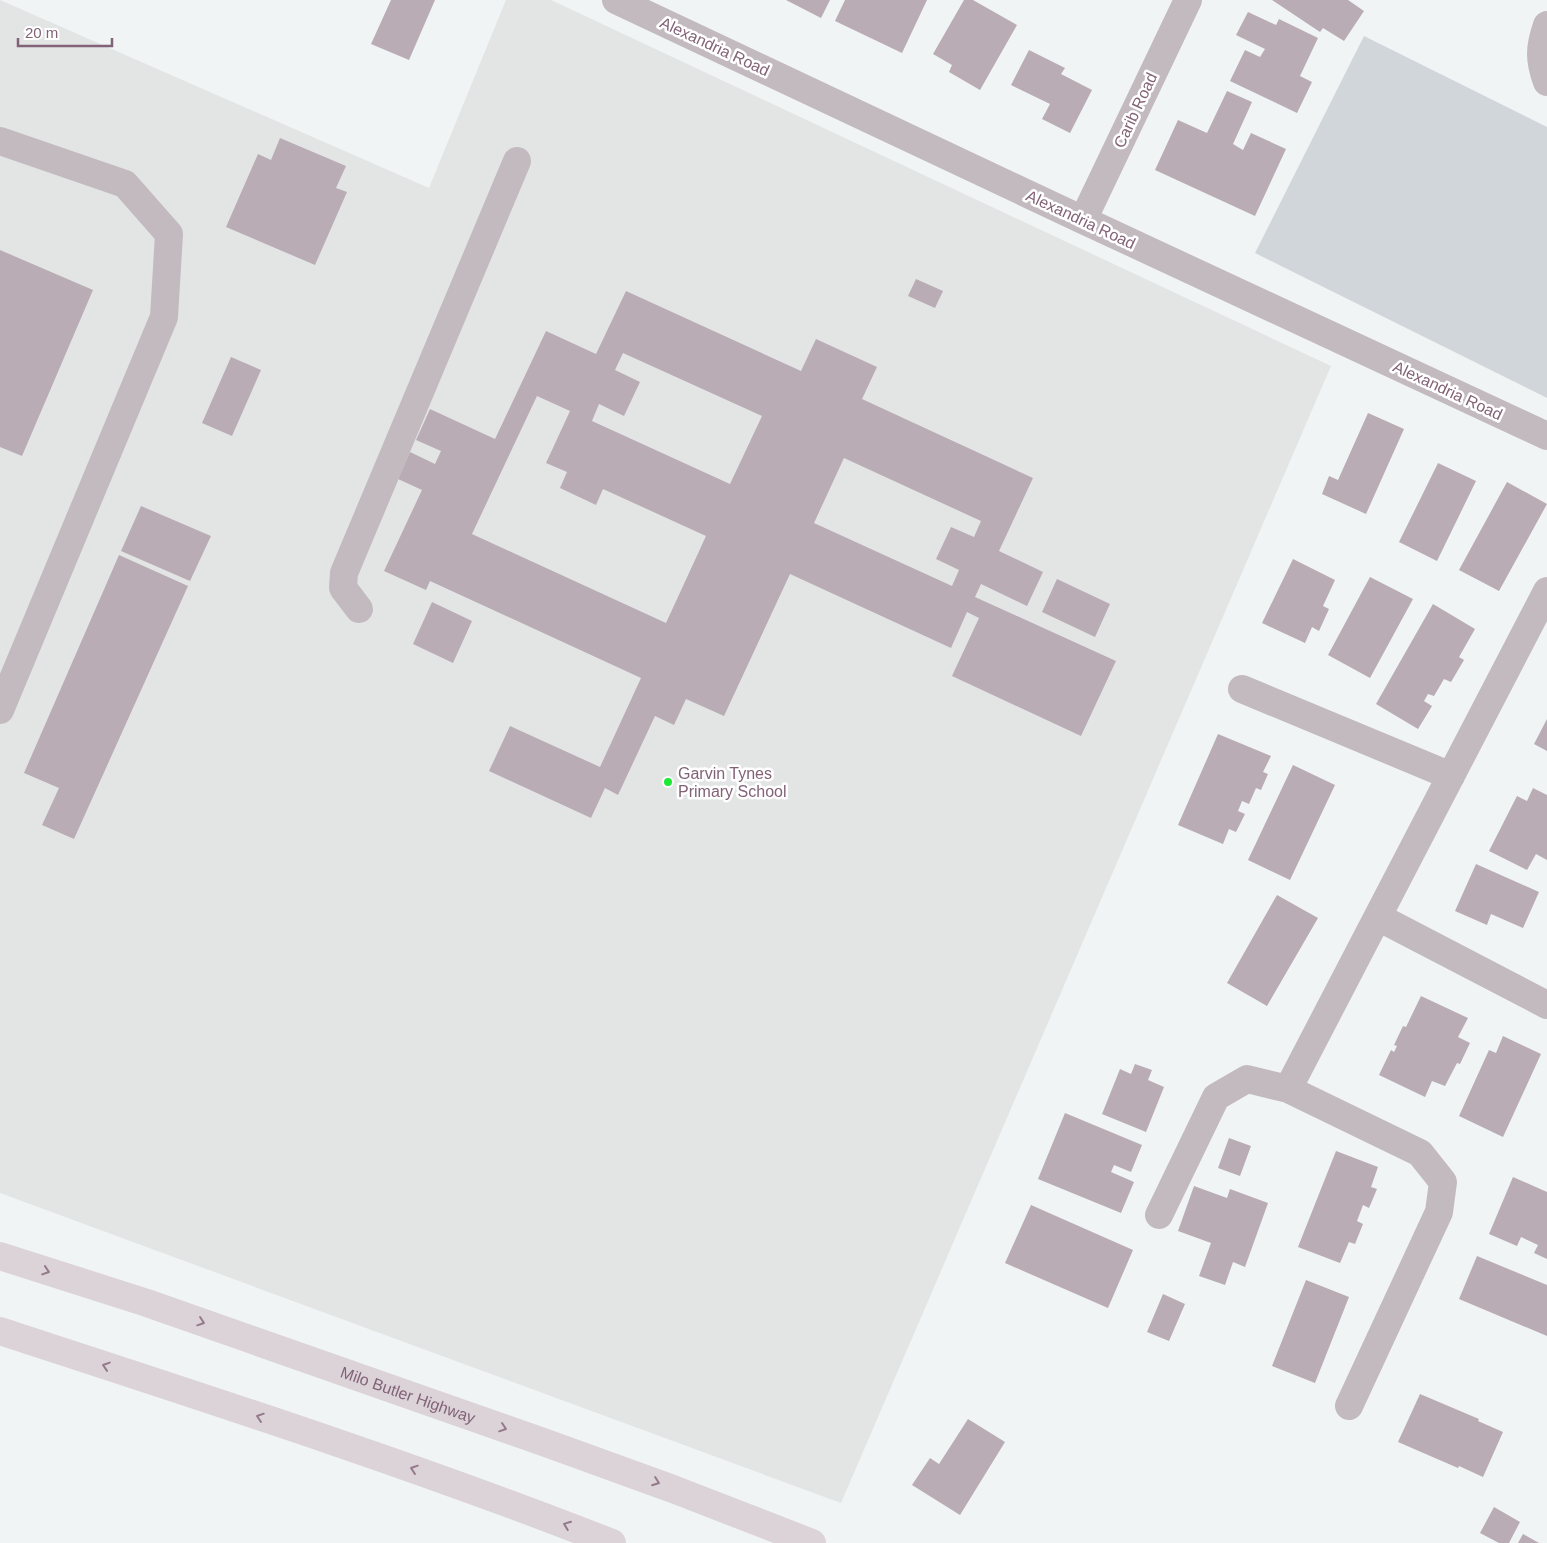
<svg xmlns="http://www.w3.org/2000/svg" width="1547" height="1543" viewBox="0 0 1547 1543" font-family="Arial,sans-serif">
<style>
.built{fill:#e3e5e5}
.green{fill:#d1d6db}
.building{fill:#b9acb5;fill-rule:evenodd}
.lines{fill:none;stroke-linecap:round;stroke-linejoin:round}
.minor{stroke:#c3bac0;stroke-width:28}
.major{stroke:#dcd3d9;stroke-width:28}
.oneway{stroke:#94798b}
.poi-dot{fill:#1ce835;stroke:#fff;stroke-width:2}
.labels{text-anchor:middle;stroke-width:5;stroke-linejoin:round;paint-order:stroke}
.street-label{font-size:16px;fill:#826277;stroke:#fff}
.poi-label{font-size:16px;fill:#826277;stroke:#fff;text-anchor:start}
</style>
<rect width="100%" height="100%" fill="#f0f4f4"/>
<!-- built -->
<path class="built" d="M0,0L429,188L506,0H551L1331,366L841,1503L0,1193Z"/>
<!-- green -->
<path class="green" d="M1364,36L1547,127V398L1255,253Z"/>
<!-- building -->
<path class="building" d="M391,0H435L409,60L371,44Z
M786,0H830L821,18Z
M845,0H927L902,53L835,21Z
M964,0H973L1017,25L980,90L949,72L952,65L933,54Z
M1272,0H1348L1364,11L1344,41L1323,28L1320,32Z
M1248,12L1276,25L1279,19L1318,38L1300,76L1312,82L1297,113L1230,81L1245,50L1260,57L1265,49L1236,35Z
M1029,50L1065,68L1061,74L1092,90L1070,133L1042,119L1050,104L1011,85Z
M1227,91L1252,102L1233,144L1243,150L1251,133L1286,149L1255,216L1155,170L1178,120L1207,133Z
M280,138L346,166L336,188L347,192L315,265L226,227L258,154L271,160Z
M0,250L93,290L22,456L0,447Z
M916,279L943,291L935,308L908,296Z
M626,291L801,371L816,339L877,367L862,399L1033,478L999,551L1043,572L1027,606L981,584L975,597L1116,661L1081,736L952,676L979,618L967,612L951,648L790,574L724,716L686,699L674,725L655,716L618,795L605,788L591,818L489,771L510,726L600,767L641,678L430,581L426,590L384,571L422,490L398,479L410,452L435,464L441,451L416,440L430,409L495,439L546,331L596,354ZM623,353L762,416L730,484L592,421L599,404L624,416L640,382L615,370ZM537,396L570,411L546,463L567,472L560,488L596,505L603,489L706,536L666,623L472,534ZM844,458L981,521L974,537L951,527L936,559L959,570L952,586L814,523Z
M231,357L261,370L232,436L202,423Z
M1368,413L1404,429L1366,514L1322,494L1329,476L1338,480Z
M1438,463L1476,481L1437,561L1399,542Z
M1507,482L1547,504L1499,591L1459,570Z
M141,506L211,536L190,581L121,551Z
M119,555L188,586L74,839L42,825L59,788L24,773Z
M1293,559L1335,580L1323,606L1329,609L1319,631L1312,627L1305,643L1262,623Z
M1370,577L1413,599L1370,678L1328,655Z
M1057,579L1110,604L1095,637L1042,612Z
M432,602L472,621L453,663L413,644Z
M1433,604L1475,629L1459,657L1464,660L1451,682L1444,679L1434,696L1428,694L1424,701L1432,706L1418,729L1376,704Z
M1547,719V751L1534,744Z
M1218,734L1271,756L1263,772L1268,774L1261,790L1256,788L1249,804L1242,801L1238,811L1245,814L1236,832L1229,829L1223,844L1178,825Z
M1293,765L1335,785L1290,880L1248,860Z
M1533,788L1547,795V860L1536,854L1527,870L1489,851L1517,796L1527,801Z
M1476,864L1539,892L1523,928L1491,914L1487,925L1455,911Z
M1277,895L1318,918L1267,1006L1227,983Z
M1421,996L1468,1018L1458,1037L1470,1043L1460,1064L1457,1063L1445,1086L1432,1081L1425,1097L1379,1075L1391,1050L1394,1052L1397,1046L1394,1045L1403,1026L1406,1027Z
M1503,1036L1541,1054L1503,1137L1459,1116L1489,1050L1496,1053Z
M1135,1064L1152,1070L1148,1080L1164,1087L1146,1132L1102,1114L1120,1069L1131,1074Z
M1065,1113L1142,1145L1131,1172L1114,1165L1111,1172L1134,1182L1121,1213L1038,1179Z
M1229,1138L1251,1146L1240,1176L1218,1168Z
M1336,1151L1378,1167L1371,1187L1377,1189L1369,1208L1363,1205L1357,1221L1363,1224L1355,1244L1349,1242L1340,1263L1298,1247Z
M1513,1177L1547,1192V1259L1534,1253L1538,1245L1521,1237L1517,1246L1489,1234Z
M1194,1186L1227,1198L1230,1189L1268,1203L1245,1267L1233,1262L1225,1285L1199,1276L1211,1243L1178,1231Z
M1031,1205L1133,1250L1108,1308L1005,1263Z
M1477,1256L1547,1285V1336L1459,1299Z
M1306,1280L1349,1297L1315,1383L1272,1366Z
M1163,1294L1185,1304L1169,1341L1147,1332Z
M1420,1394L1479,1419L1478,1421L1503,1432L1483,1477L1459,1466L1458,1468L1398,1442Z
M968,1419L1005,1442L960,1515L912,1485L930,1458L939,1464Z
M1494,1507L1520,1522L1509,1543H1499L1480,1533Z
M1523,1534L1539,1543H1518Z"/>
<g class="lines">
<!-- minor -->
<path class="minor" d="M616,0L1083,220L1547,436
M1547,25C1539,48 1539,60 1547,82
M0,141L125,184L169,234L164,317L0,710
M1083,220L1188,0
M359,609L343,588L344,573L517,161
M1242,689L1451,776
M1378,917L1547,1005
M1288,1089L1547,591
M1159,1215L1216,1097L1247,1079L1288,1089L1420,1153L1443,1182L1439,1212L1349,1406"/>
<!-- major -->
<g class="major">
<path id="s1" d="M0,1256L147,1303L546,1443L673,1489L812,1543"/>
<path d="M0,1331C205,1398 411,1464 612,1543"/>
</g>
</g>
<!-- one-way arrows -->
<defs><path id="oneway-chevron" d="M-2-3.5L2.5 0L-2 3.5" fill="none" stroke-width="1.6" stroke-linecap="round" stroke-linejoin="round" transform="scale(1.25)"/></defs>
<g class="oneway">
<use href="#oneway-chevron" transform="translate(46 1271) rotate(18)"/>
<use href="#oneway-chevron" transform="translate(201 1322) rotate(19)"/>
<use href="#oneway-chevron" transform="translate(106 1366) rotate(-162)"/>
<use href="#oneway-chevron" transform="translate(260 1417) rotate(-161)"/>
<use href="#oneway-chevron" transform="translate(503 1428) rotate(19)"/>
<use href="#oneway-chevron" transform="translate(414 1469) rotate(-161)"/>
<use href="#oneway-chevron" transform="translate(656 1482) rotate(20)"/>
<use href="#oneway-chevron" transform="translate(567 1525) rotate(-159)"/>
</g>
<!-- markers -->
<circle class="poi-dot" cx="668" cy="782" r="5"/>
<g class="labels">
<!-- street labels -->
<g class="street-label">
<text transform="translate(715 46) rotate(25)" y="6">Alexandria Road</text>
<text transform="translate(1135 110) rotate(-65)" y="6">Carib Road</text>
<text transform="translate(1081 219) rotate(25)" y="6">Alexandria Road</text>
<text transform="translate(1448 390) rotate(25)" y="6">Alexandria Road</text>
<text dy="6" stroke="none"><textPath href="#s1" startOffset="431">Milo Butler Highway</textPath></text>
</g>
<!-- poi labels -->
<g class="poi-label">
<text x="678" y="779">Garvin Tynes<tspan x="678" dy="18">Primary School</tspan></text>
</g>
</g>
<!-- scale -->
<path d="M18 38v8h94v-8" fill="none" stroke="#826277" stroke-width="2.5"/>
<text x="25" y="38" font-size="15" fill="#826277" stroke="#ffffff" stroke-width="4" paint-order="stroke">20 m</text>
</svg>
